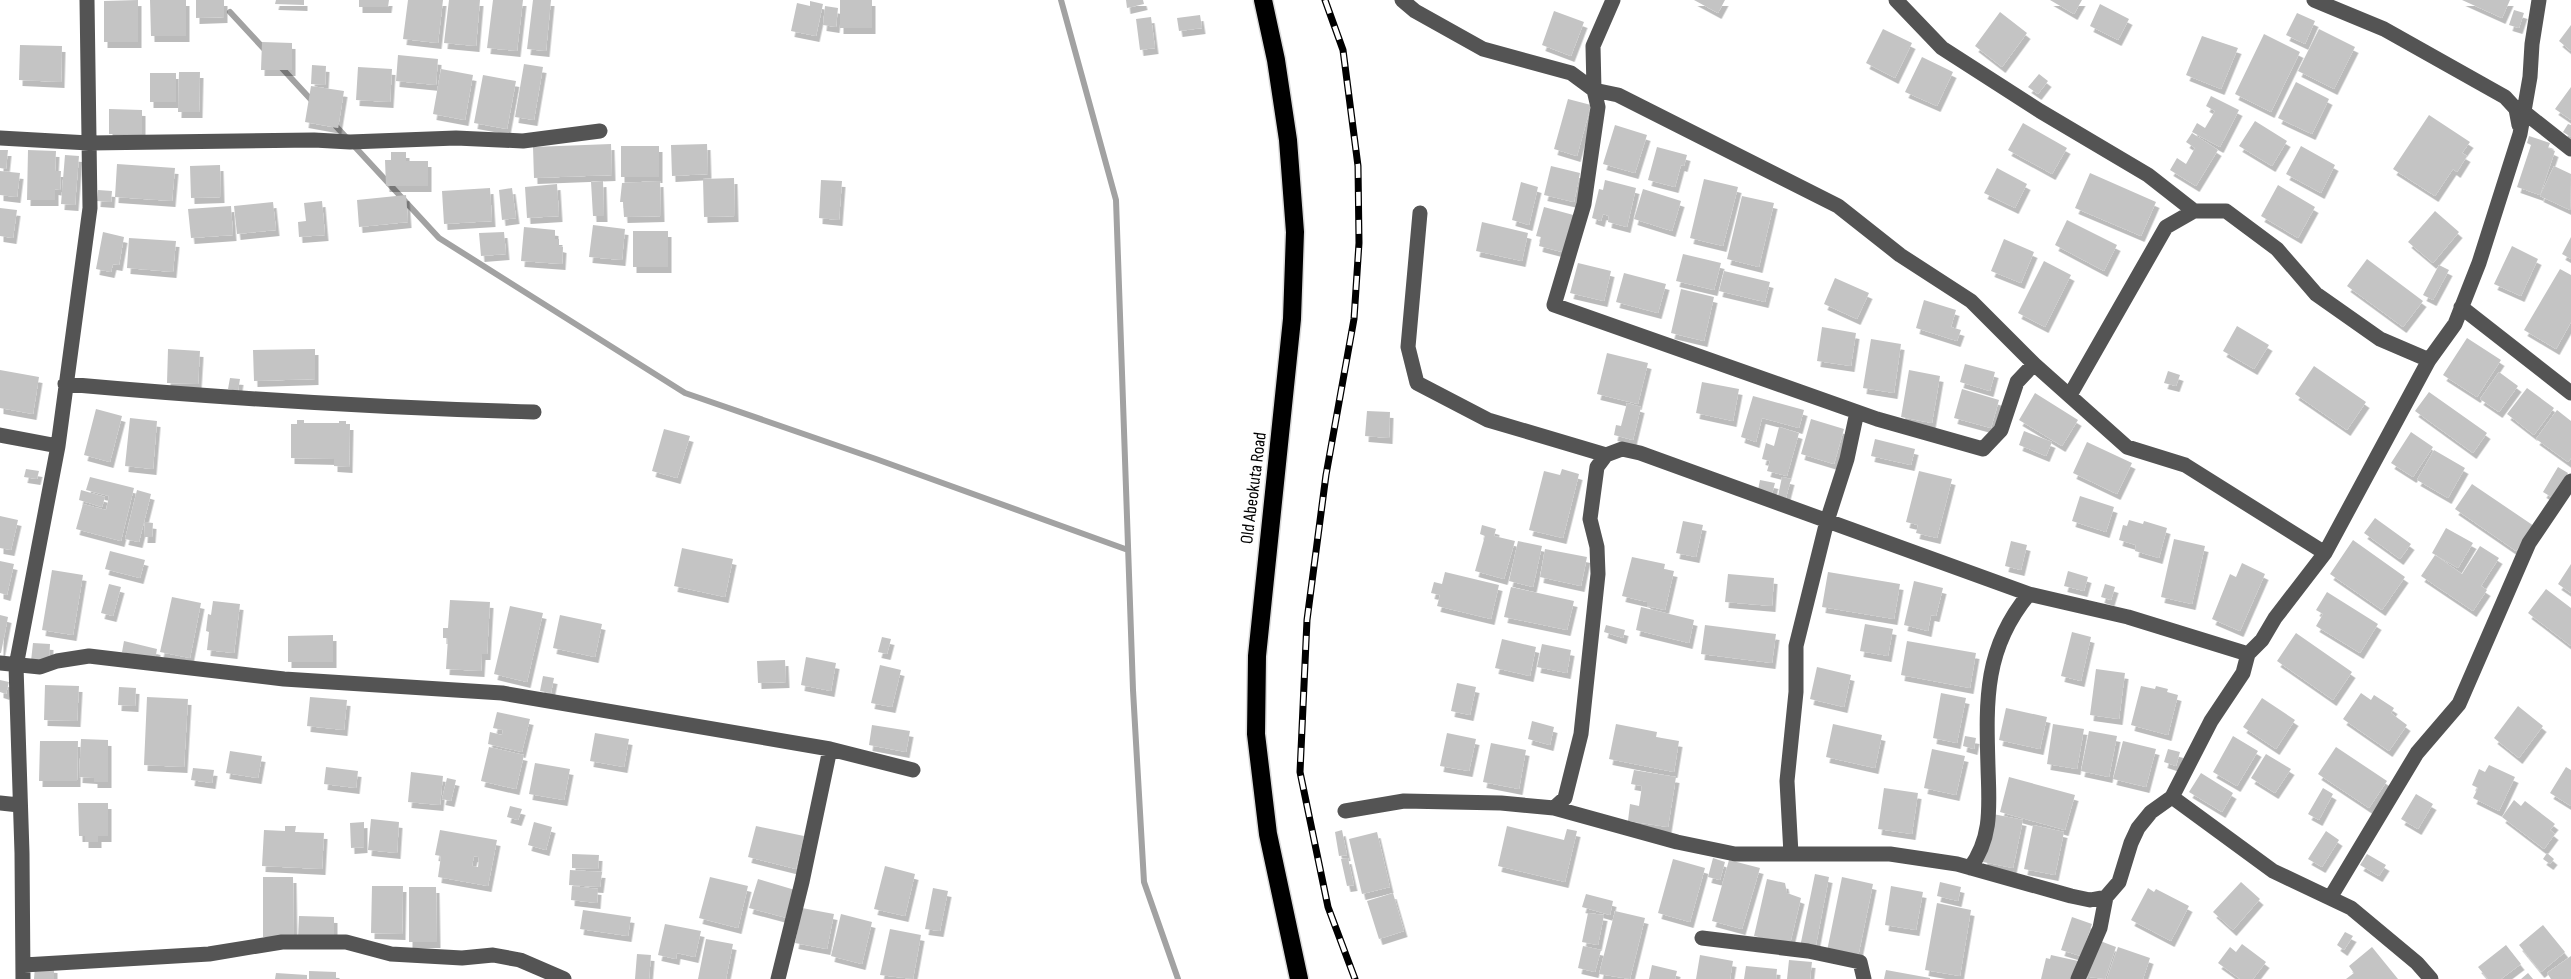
<svg xmlns="http://www.w3.org/2000/svg" width="2571" height="979" viewBox="0 0 2571 979" font-family="'Sofia Sans Condensed',sans-serif">
<style>
.lines{fill:none;stroke-linecap:round;stroke-linejoin:round}
.stream{stroke:#a2a2a2;stroke-width:6}
.building{fill:#c4c4c4;fill-rule:evenodd;filter:url(#shadow)}
.highway-casing{stroke:#dbdbdb;stroke-width:21}
.minor{stroke:#545454;stroke-width:15}
.highway{stroke:#000;stroke-width:18}
.rail-casing{stroke:#000;stroke-width:7}
.rail{stroke:#fff;stroke-width:4.5;stroke-dasharray:14;stroke-linecap:butt}
.labels{text-anchor:middle;stroke-width:4.5;stroke-linejoin:round;paint-order:stroke}
.street-label{font-size:18px;fill:#000;stroke:#fff}
</style>
<defs>
<filter id="shadow"><feDropShadow dx="3.5" dy="6" stdDeviation="0" flood-color="#0004"/></filter>
</defs>
<rect width="100%" height="100%" fill="#fff"/>
<g class="lines">
<!-- stream -->
<path class="stream" d="M1061,0L1116,200L1133,690L1144,882L1178,979
M230,12L266,51
M279,65L315,104
M332,122L439,238L685,393L876,459L1128,550"/>
</g>
<!-- building -->
<path class="building" d="M138,0V42H104V1Z
M150,0H186V36H151Z
M196,0H224V17L196,18Z
M276,0H304V5L275,4Z
M359,0H389L388,7H359Z
M408,0H443L438,43L403,39Z
M449,0H480L476,46L444,43Z
M493,0H523L517,51L487,48Z
M533,0H551L546,51L527,49Z
M840,0H872V28H840Z
M1126,0H1143L1144,4L1127,8Z
M1694,0H1725L1718,13Z
M2050,0H2082L2074,14Z
M2462,0H2510L2502,18Z
M810,1L823,4L816,36L791,31L797,3L810,6Z
M2100,4L2129,19L2118,40L2090,26Z
M825,6L838,8L836,27L823,25Z
M2514,10L2524,13L2519,28L2509,25Z
M1554,11L1584,22L1571,56L1542,45Z
M2000,12L2027,33L2002,67L1975,46Z
M2297,13L2315,21L2305,44L2286,35Z
M1200,15L1202,28L1179,31L1177,18Z
M1151,17L1155,48L1140,50L1136,19Z
M2571,25V51L2559,41Z
M1883,29L1912,43L1895,78L1866,63Z
M2319,29L2355,47L2334,89L2298,71Z
M2264,34L2300,52L2271,112L2235,94Z
M2202,36L2238,48L2221,89L2186,75Z
M262,42L292,43V70H261Z
M20,45L62,46L61,82L19,80Z
M398,55L438,59L436,85L396,81Z
M1922,57L1953,72L1937,106L1905,92Z
M524,64L543,67L534,120L515,117Z
M312,65L326,66L325,85L311,84Z
M358,67L392,69L390,102L356,100Z
M441,69L473,75L465,120L433,114Z
M179,72H200L199,112H178Z
M150,73H176V102H150Z
M2039,74L2048,81L2038,94L2028,87Z
M483,75L516,81L507,129L474,123Z
M2296,82L2329,99L2312,134L2278,118Z
M311,86L344,91L338,128L305,122Z
M2571,87V120L2555,109Z
M2211,96L2239,110L2220,147L2192,132L2197,123L2205,128L2215,111L2206,106Z
M1568,99L1591,105L1577,156L1554,149Z
M109,109L142,110V134H109Z
M2429,115L2470,142L2462,153L2467,156L2457,172L2453,169L2435,196L2393,169Z
M2255,121L2287,141L2272,166L2239,146Z
M2023,123L2067,148L2052,174L2008,150Z
M2568,124L2571,125V137L2563,132Z
M1615,125L1647,135L1635,173L1603,164Z
M2192,133L2218,150L2196,186L2170,170L2177,158L2186,164L2195,148L2186,142Z
M2529,136L2550,143L2548,148L2555,151L2540,195L2517,187L2531,145L2527,143Z
M611,144L612,175L534,178L533,147Z
M707,144L708,174L672,176L671,145Z
M621,146H659V177H621Z
M2301,146L2335,165L2321,193L2286,174Z
M1657,147L1687,155L1684,166L1681,165L1675,187L1648,180Z
M0,150H8L6,169L0,168Z
M28,150L56,151L55,171H61L60,190L55,189V200H27Z
M391,152H406V161H428V186H386L385,160H391Z
M65,155L79,156L75,205L61,204Z
M117,164L175,168L172,201L115,197Z
M220,165L221,197L191,198L190,166Z
M1551,166L1580,173L1574,202L1544,195Z
M2554,166L2571,174L2570,210L2540,196Z
M1997,168L2027,184L2015,208L1984,193Z
M0,171L20,173L17,197L0,195Z
M2090,173L2156,202L2141,236L2075,208Z
M734,178L735,216L704,217L703,179Z
M1704,179L1738,187L1723,246L1690,238Z
M821,180L842,181L839,220L819,218Z
M1605,180L1636,188L1627,227L1608,222L1609,216L1603,214L1601,221L1592,218L1599,189L1603,190Z
M603,181L604,216H593L591,182Z
M660,181L661,216L624,217L623,202H620L622,183Z
M1521,182L1538,187L1529,225L1512,220Z
M557,184L559,216L527,218L525,187Z
M2278,185L2315,207L2298,238L2261,216Z
M490,188L492,221L444,224L442,191Z
M512,188L516,218L502,220L499,190Z
M1643,189L1681,201L1672,231L1634,219Z
M98,190L112,191L111,202L97,201Z
M406,195L408,222L359,227L357,200Z
M1742,196L1774,203L1759,267L1727,259Z
M322,201L325,235L299,237L298,222L306,221L304,203Z
M273,202L276,230L237,234L234,206Z
M231,206L233,235L191,238L188,209Z
M1544,207L1577,216L1566,253L1539,246L1541,237L1536,236Z
M0,208L17,210L13,238L0,236Z
M2435,211L2459,232L2433,263L2408,242Z
M2067,220L2117,245L2104,271L2055,245Z
M1482,222L1528,233L1522,261L1476,251Z
M593,225L625,229L622,260L589,257Z
M524,227L555,230V239H559V246L563,247L562,264L521,261Z
M633,231H668V267H633Z
M103,232L124,237L119,265L113,264L111,272L96,269Z
M504,232L506,254L481,256L479,233Z
M2571,237V259L2562,254Z
M129,238L176,241L173,272L127,268Z
M2004,239L2034,252L2021,283L1991,271Z
M2512,246L2538,259L2521,296L2494,284Z
M1683,254L1721,263L1714,290L1676,281Z
M2367,259L2423,301L2403,327L2347,286Z
M2044,261L2071,275L2045,327L2018,313Z
M1578,263L1611,271L1604,301L1570,293Z
M2439,265L2449,270L2433,300L2423,295Z
M2560,269L2571,275V322L2556,349L2524,330Z
M1724,271L1770,282L1765,302L1719,291Z
M1624,273L1666,284L1658,313L1616,302Z
M1835,278L1869,293L1857,319L1824,304Z
M1681,289L1714,297L1704,341L1671,333Z
M1924,300L1956,310L1951,327L1961,330L1957,341L1916,328Z
M2237,326L2269,345L2254,369L2223,351Z
M1822,327L1856,333L1851,366L1817,361Z
M2467,338L2501,360L2477,397L2443,375Z
M1871,339L1901,344L1894,393L1863,388Z
M168,349L200,351L198,384L167,383Z
M315,349V379L254,381L253,350Z
M1607,353L1648,363L1638,404L1597,394Z
M1965,364L1995,372L1990,391L1960,382Z
M2314,366L2366,402L2347,430L2295,394Z
M0,370L39,377L33,414L0,408Z
M1909,370L1940,376L1932,423L1901,417Z
M2168,371L2180,375L2176,386L2164,383Z
M2499,372L2518,386L2499,412L2480,399Z
M230,378L240,379L238,391L228,389Z
M1702,382L1739,389L1733,421L1696,413Z
M2527,388L2554,408L2534,435L2507,414Z
M1962,389L1999,400L1991,428L1954,418Z
M2429,392L2487,433L2473,453L2415,411Z
M2035,393L2078,420L2062,446L2019,420Z
M1753,396L1804,410L1799,428L1762,418L1756,442L1741,437Z
M1627,403L1641,407L1633,440L1614,435L1616,425L1621,426Z
M96,409L122,416L110,462L84,455Z
M2557,410L2571,421V458L2568,462L2536,439Z
M1367,411L1390,412L1389,438L1365,436Z
M130,418L157,421L153,469L125,466Z
M1811,419L1844,429L1834,464L1801,454Z
M297,420H304V423H339V421H346V424H350L349,467L334,466V459L291,458V424H297Z
M1779,427L1799,433L1787,476L1767,471L1770,461L1762,459L1766,443L1774,446Z
M664,429L690,436L677,478L652,471Z
M2024,431L2052,442L2046,456L2019,445Z
M2411,432L2433,447L2413,477L2391,463Z
M1875,439L1915,449L1911,465L1871,456Z
M2087,442L2132,463L2117,494L2073,473Z
M2434,450L2465,468L2448,498L2417,480Z
M2558,467L2568,473L2553,498L2543,492Z
M26,469L39,471L37,479L24,477Z
M1562,469L1579,474L1563,538L1529,530L1544,471L1560,475Z
M1919,471L1952,479L1937,538L1916,533L1918,525L1906,522Z
M90,477L134,488L121,541L76,529L83,504L106,510L109,496L86,490Z
M1782,477L1791,479L1786,498L1778,496Z
M1760,480L1775,483L1772,494L1758,490Z
M2472,484L2534,526L2516,551L2455,509Z
M81,490L105,497L102,507L79,500Z
M137,490L151,494L139,542L125,539Z
M2080,496L2114,507L2106,532L2072,521Z
M0,516L18,520L11,550L0,548Z
M2375,518L2411,544L2400,559L2364,533Z
M2129,520L2143,524L2144,521L2167,528L2159,558L2135,551L2136,545L2119,540L2123,525L2127,526Z
M1683,521L1703,525L1696,557L1676,553Z
M145,522L153,523L152,537H144Z
M1482,525L1496,529L1494,536L1515,541L1504,579L1475,571L1485,536L1480,534Z
M2446,528L2473,543L2458,568L2432,553Z
M2174,539L2205,546L2192,604L2161,597Z
M2353,540L2405,577L2382,610L2330,574Z
M1518,541L1542,546L1533,587L1509,581Z
M2011,541L2027,545L2021,570L2005,566Z
M2480,546L2499,558L2481,586L2487,590L2473,611L2421,576L2435,555L2462,574Z
M682,548L733,559L725,597L674,586Z
M1545,549L1587,557L1581,586L1540,577Z
M110,551L145,560L140,578L105,569Z
M1632,557L1665,564L1664,569L1674,571L1665,610L1647,606V602L1622,596Z
M0,561L14,564L7,595L0,593Z
M2242,563L2265,574L2240,631L2212,619L2230,574L2236,577Z
M2571,564V593L2558,584Z
M52,570L83,575L73,635L42,630Z
M2068,571L2088,577L2084,591L2064,586Z
M1445,572L1499,585L1491,619L1437,606L1440,595L1431,593L1434,582L1442,584Z
M1828,572L1900,584L1894,619L1822,607Z
M1728,574L1774,578L1772,606L1725,602Z
M1914,581L1943,588L1936,616L1931,615L1928,631L1904,625Z
M109,584L121,587L113,616L101,613Z
M2105,584L2115,587L2111,600L2101,597Z
M1511,587L1574,601L1567,630L1504,617Z
M2546,589L2571,608V646L2528,613Z
M2327,592L2378,624L2360,653L2316,626L2323,614L2316,610Z
M172,597L201,603L190,658L160,652Z
M450,600L490,602L487,654H482L481,671L446,669L448,638H443V628H448Z
M213,601L240,604L234,653L207,650L209,632L206,631L208,614L211,615Z
M510,606L543,613L527,682L494,674Z
M1641,607L1694,620L1689,643L1636,630Z
M0,615L8,617L1,653H0Z
M560,615L602,624L595,657L553,648Z
M1865,624L1893,629L1888,656L1860,651Z
M1606,625L1625,630L1623,638L1604,632Z
M1705,625L1776,634L1772,663L1701,654Z
M2072,632L2091,637L2081,681L2061,676Z
M2296,633L2352,672L2333,700L2277,661Z
M333,635V662H288V636Z
M882,637L891,639L887,654L878,652Z
M1502,639L1536,647L1530,676L1495,668Z
M124,641L157,649L155,660L122,652Z
M1907,641L1976,653L1970,688L1901,675Z
M33,643L50,644L49,663L31,661Z
M1542,644L1571,650L1567,673L1537,667Z
M806,657L836,663L831,691L801,685Z
M785,660L786,682L758,683L757,661Z
M880,665L901,670L892,707L871,703Z
M1817,667L1851,675L1844,707L1810,699Z
M2096,669L2125,673L2119,719L2090,715Z
M543,676L554,678L551,693L540,691Z
M0,680L9,682L6,694L0,692Z
M1457,683L1476,687L1470,715L1451,711Z
M45,685L79,686L77,721L44,720Z
M2141,686L2155,689L2156,686L2168,689L2167,692L2178,695L2168,735L2131,725Z
M119,687L136,688L135,706L118,705Z
M1941,693L1966,698L1957,743L1933,738Z
M2361,693L2371,700L2374,695L2394,708L2391,713L2407,725L2389,751L2343,719Z
M147,697L188,699L184,767L144,765Z
M310,697L347,700L344,730L307,726Z
M2262,698L2295,720L2276,749L2243,727Z
M2518,706L2543,726L2519,758L2494,738Z
M2006,708L2047,717L2040,749L1999,740Z
M497,712L530,719L522,752L488,744L490,732L502,735L503,730L493,728Z
M1532,721L1554,727L1550,745L1528,739Z
M1616,724L1657,732L1656,737L1679,741L1674,772L1609,759Z
M1833,724L1882,735L1875,768L1826,757Z
M2053,724L2084,729L2077,769L2047,764Z
M872,725L910,731L906,752L869,745Z
M2089,731L2117,736L2109,777L2081,771Z
M595,733L629,739L624,767L590,761Z
M1447,733L1476,739L1469,771L1440,766Z
M1965,736L1976,738L1974,749L1963,746Z
M2233,736L2258,751L2237,786L2213,772Z
M81,739L108,740V782H94V778L79,777Z
M40,741H78L77,781H39Z
M2123,741L2156,749L2146,787L2113,779Z
M1491,743L1526,750L1519,789L1483,782Z
M489,747L524,755L516,789L481,781Z
M2336,747L2387,781L2369,808L2318,774Z
M1932,749L1965,756L1956,795L1924,788Z
M2168,749L2180,752L2176,766L2164,762Z
M230,751L262,756L258,778L226,773Z
M2266,754L2291,769L2275,793L2251,778Z
M535,763L570,769L564,800L529,794Z
M2489,765L2515,777L2499,811L2473,798L2478,788L2472,785L2479,769L2485,772Z
M326,767L358,771L356,788L324,784Z
M2566,767L2571,770V806L2550,793Z
M193,768L214,770L212,783L191,780Z
M1634,770L1676,777L1668,827L1628,821L1630,804L1639,806L1642,786L1631,784Z
M411,772L443,776L440,805L408,802Z
M2201,773L2233,793L2222,812L2189,792Z
M2009,777L2075,795L2065,830L2000,812Z
M447,778L456,780L451,801L442,799Z
M1884,788L1918,793L1912,834L1878,829Z
M2323,788L2333,794L2319,820L2308,814Z
M2416,794L2433,804L2418,829L2401,819Z
M2514,800L2521,806L2525,801L2555,824L2550,830L2555,834L2544,849L2502,817Z
M78,803H108V836H98V842H85V836H79Z
M510,806L522,809L518,820L507,817Z
M1993,814L2023,820L2013,868L1983,862Z
M371,819L399,822L397,853L368,850Z
M364,822V847L351,848L350,823Z
M534,822L552,827L546,850L528,845Z
M2033,825L2064,832L2055,875L2024,869Z
M285,826H296L295,832L324,833L322,869L262,866L264,830L285,831Z
M756,826L804,836L796,869L748,857Z
M1507,826L1564,840L1567,829L1577,831L1565,882L1498,866Z
M440,830L497,840L488,886L438,877L441,856L435,855ZM474,856L479,857L478,867L472,866Z
M1342,830L1347,855L1339,856L1335,832Z
M2326,831L2339,840L2322,867L2308,859Z
M1377,832L1390,887L1362,894L1349,839Z
M2547,853L2554,859L2550,864L2543,859Z
M572,854L599,855L598,869L572,868Z
M2367,854L2386,865L2379,876L2360,865Z
M1348,858L1354,885L1347,886L1341,859Z
M1713,858L1725,862L1720,880L1708,877Z
M1673,859L1705,868L1690,922L1658,913Z
M1729,860L1760,868L1742,929L1712,921Z
M885,866L915,874L905,916L874,909Z
M570,870L602,872L600,887L569,885Z
M1815,874L1829,877L1815,950L1800,947Z
M263,877H293L294,937H263Z
M710,877L748,886L738,928L699,918Z
M1842,877L1873,884L1858,957L1827,951Z
M758,879L795,890L787,918L749,908Z
M1767,879L1785,883L1787,893L1801,898L1790,944L1754,936Z
M1940,882L1961,887L1958,901L1937,896Z
M2241,882L2260,899L2233,930L2213,912Z
M372,886H403L402,934L371,933Z
M572,886L598,889L597,903L571,900Z
M1891,886L1923,892L1916,930L1885,925Z
M409,887H436L437,942H409Z
M933,888L948,891L940,931L925,929Z
M2148,888L2154,892L2156,889L2189,906L2171,941L2131,920Z
M1393,893L1404,931L1379,939L1367,901Z
M1586,894L1613,901L1610,915L1582,907Z
M1937,903L1971,910L1960,976L1925,970Z
M802,908L834,914L827,949L795,943Z
M583,910L631,917L628,936L580,929Z
M1615,911L1645,918L1630,979L1599,974Z
M1588,913L1604,915L1598,945L1582,942Z
M841,914L872,922L862,964L831,956Z
M299,916L334,917V939L298,938Z
M2072,917L2092,924L2081,956L2061,950Z
M665,924L701,931L695,957L677,953L676,959L658,955Z
M2543,925L2565,952L2541,972L2519,945Z
M890,929L921,935L913,979L880,975Z
M2345,932L2353,936L2344,950L2337,945Z
M706,939L733,944L726,979H698Z
M2095,939L2116,947L2105,979L2082,976Z
M2242,944L2266,962L2253,979H2240L2218,963L2230,947L2236,952Z
M2506,945L2521,964L2501,979H2488L2478,967Z
M1583,946L1601,950L1595,972L1578,968Z
M2118,947L2150,958L2143,979H2107Z
M2372,947L2398,979H2346L2354,973L2349,966Z
M637,954L651,955L649,979H635Z
M1700,955L1733,961L1730,979H1696Z
M2051,955L2078,961L2074,979H2041L2046,958L2050,959Z
M2571,956V979H2551L2547,973Z
M1789,960L1812,962L1810,979H1787Z
M1652,965L1677,971L1675,979H1649Z
M35,966L54,967V979H34Z
M1746,966L1777,969L1776,979H1744Z
M1886,970L1930,978V979H1884Z
M309,971L336,972V979H309Z
M276,973L307,975V979H275Z
M2528,973L2533,979H2521Z"/>
<g class="lines">
<defs>
<path id="highway" d="M1263,0L1276,60L1288,140L1295,232L1292,319L1257,656L1256,734L1268,834L1299,979"/>
</defs>
<!-- highway casing -->
<use href="#highway" class="highway-casing"/>
<!-- minor -->
<path class="minor" d="M1402,0L1415,11L1483,49L1571,73L1594,90
M1896,0L1942,48L2040,111L2148,175L2194,211
M2314,0L2384,29L2505,97L2516,109L2519,125
M1594,90L1593,46L1613,0
M2524,112L2571,149
M0,138L89,143L314,140L350,142L456,138L523,141L600,131
M1420,213L1408,347L1417,383L1488,420L1606,455
M2461,307L2571,393
M2034,364L1971,301L1900,255L1838,206L1618,95L1594,90L1598,107L1584,204L1554,305L1877,419L1983,449L2001,430L2017,382L2034,364L2127,447L2185,465L2325,553
M65,384C221,398 377,408 534,412
M2070,395L2166,227L2194,211H2226L2277,249L2316,294L2380,339L2429,360
M0,435L58,446
M0,663L40,667L57,661L89,656L284,679L502,693L830,749L913,770
M2172,797L2273,871L2351,908L2417,963L2431,979
M0,803L19,805
M1554,808L1565,798L1581,734L1598,574L1597,547L1590,519L1597,467L1606,455L1622,449L1640,453L2029,594L2128,617L2248,654
M1345,811L1404,801L1501,803L1554,808L1677,842L1735,854H1890L1957,864L2071,896L2090,900L2106,897L2119,882L2131,843L2138,828L2151,812L2172,797L2211,721L2243,673L2248,654L2262,640L2275,618L2325,553L2429,360L2455,324L2479,263L2520,134L2530,77L2532,44L2539,0
M1791,854L1787,781L1796,692V646L1827,521L1847,459L1857,412
M1970,868C1993,836 1989,805 1988,767C1986,700 1984,648 2029,594
M2330,898L2417,753L2459,704L2529,543L2571,481
M1702,938L1808,951L1860,962L1864,979
M24,965L209,954L282,942H346L391,954L462,958L493,955L520,960L564,979
M23,979L22,853L16,666L58,446L90,208L87,0
M778,979L802,882L830,749
M2078,979L2100,928L2106,897"/>
<!-- highway -->
<use href="#highway" class="highway"/>
<defs>
<path id="rail" d="M1325,0L1343,50L1358,166L1359,243L1354,319L1326,475L1307,620L1300,772L1328,907L1355,979"/>
</defs>
<!-- rail casing -->
<use href="#rail" class="rail-casing"/>
<!-- rail -->
<use href="#rail" class="rail"/>
</g>
<g class="labels">
<!-- street labels -->
<g class="street-label">
<text transform="translate(1253 488) rotate(-83)" y="6">Old Abeokuta Road</text>
</g>
</g>
</svg>
